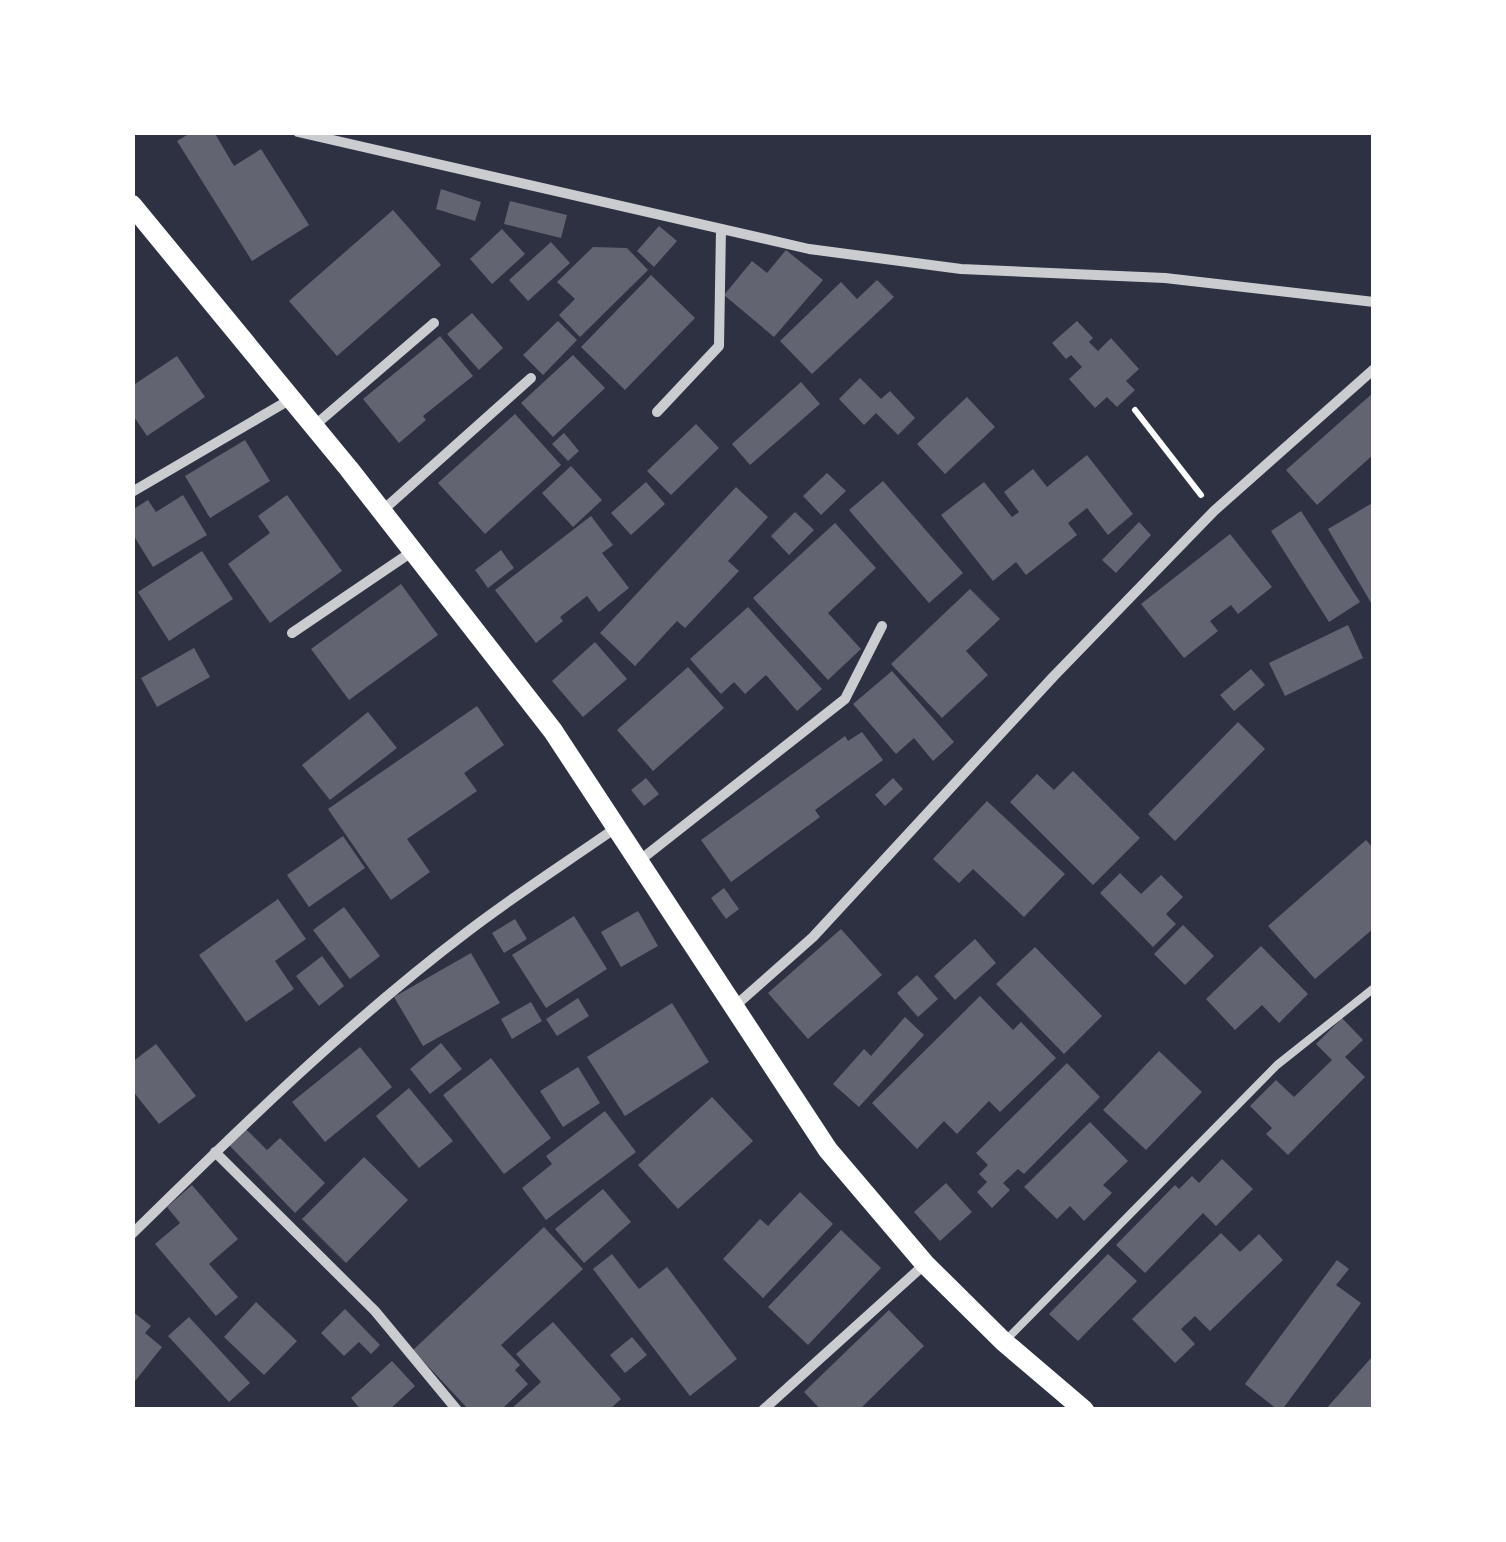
<svg xmlns="http://www.w3.org/2000/svg" width="1506" height="1542" viewBox="0 0 1506 1542" font-family="Inter,sans-serif">
<style>
.building{fill:#626471}
.lines{fill:none;stroke-linecap:round;stroke-linejoin:round}
.path{stroke:#fff;stroke-width:6}
.service{stroke:#caccd0;stroke-width:8}
.minor{stroke:#caccd0;stroke-width:10}
.secondary{stroke:#fff;stroke-width:20}
</style>
<rect width="100%" height="100%" fill="#2d3142"/>
<!-- building -->
<path class="building" d="M192,132H214L234,166L261,149L309,225L252,261L177,141Z
M441,189L481,202L475,221L436,209Z
M510,201L567,215L561,238L504,224Z
M393,210L441,265L337,356L289,301Z
M659,226L677,241L654,267L637,251Z
M502,229L525,254L492,284L470,259Z
M551,242L570,263L528,301L509,280Z
M593,247L627,248L648,270L580,337L559,315L575,299L557,282Z
M786,250L823,280L774,337L724,295L752,261L767,273Z
M651,275L695,318L625,390L581,347Z
M877,280L894,297L812,374L780,341L841,282L857,299Z
M472,313L503,348L479,370L447,334Z
M558,321L577,340L543,375L523,355Z
M1077,321L1093,338L1089,342L1098,351L1111,338L1139,369L1126,381L1135,390L1117,407L1107,397L1095,408L1069,379L1082,367L1071,355L1066,359L1052,343Z
M440,336L473,376L423,416L426,420L399,443L363,399Z
M573,355L605,388L553,437L521,403Z
M177,356L205,397L147,436L132,414V386Z
M860,378L881,399L890,391L915,418L898,435L876,413L864,425L839,399Z
M801,382L820,404L750,465L732,444Z
M1374,392V454L1317,505L1286,470Z
M967,397L995,427L945,474L917,444Z
M515,414L561,465L485,534L438,483Z
M696,424L719,448L671,495L647,471Z
M564,433L579,451L568,461L552,444Z
M245,440L270,481L210,518L185,476Z
M1087,455L1133,514L1108,535L1087,508L1068,523L1077,535L1026,575L1016,562L993,581L941,515L984,482L1012,517L1019,512L1004,492L1033,469L1047,487Z
M571,466L602,500L573,527L542,493Z
M827,473L846,491L821,515L803,496Z
M883,481L963,573L929,603L849,510Z
M646,482L665,504L631,535L611,513Z
M736,487L768,517L728,561L739,571L685,628L677,621L635,666L600,633Z
M183,495L207,535L153,567L132,533V510L148,500L156,512Z
M287,495L342,571L270,623L228,564L270,533L258,516Z
M1374,502V608L1328,529Z
M1301,511L1360,602L1329,622L1271,531Z
M795,512L814,530L789,555L771,536Z
M591,516L613,545L602,553L629,588L599,612L587,596L560,617L563,621L536,643L495,590Z
M1139,522L1151,535L1116,573L1102,560Z
M835,523L876,568L828,613L861,649L828,680L753,598Z
M1230,534L1272,587L1238,614L1231,605L1210,621L1218,631L1184,658L1141,604Z
M501,550L514,568L488,588L475,570Z
M202,551L233,599L169,641L138,592Z
M401,584L438,635L349,700L311,649Z
M970,589L1000,619L966,651L988,675L942,718L891,664Z
M748,607L822,689L797,711L766,675L745,694L734,682L721,694L690,659Z
M1348,625L1363,658L1285,696L1269,663Z
M595,642L627,679L583,717L552,681Z
M194,648L210,677L157,707L141,678Z
M688,667L724,708L653,771L617,730Z
M1251,669L1265,685L1234,711L1220,695Z
M892,671L954,742L933,761L914,738L896,754L853,704Z
M477,706L504,745L464,773L477,791L407,839L430,872L391,900L328,809Z
M368,712L397,748L330,800L302,765Z
M1238,722L1265,749L1175,841L1148,814Z
M862,732L883,760L815,810L820,817L731,882L701,840L845,736L848,741Z
M1073,771L1140,838L1093,885L1010,802L1037,774L1054,790Z
M646,778L659,794L644,806L631,790Z
M893,778L903,789L885,806L875,795Z
M987,801L1065,874L1024,917L973,869L959,883L933,859Z
M343,836L365,868L309,907L287,875Z
M1366,840L1374,849V928L1315,979L1268,926Z
M1120,873L1141,894L1161,875L1183,897L1166,914L1176,924L1153,947L1100,893Z
M724,888L739,909L726,919L711,898Z
M278,899L306,939L275,961L294,989L246,1022L199,955Z
M344,907L380,956L350,979L313,930Z
M638,911L658,946L621,967L601,932Z
M574,916L607,969L546,1008L512,955Z
M515,919L527,939L504,953L492,933Z
M1183,925L1214,956L1185,985L1154,954Z
M841,929L882,975L808,1039L768,993Z
M975,939L996,963L955,1000L934,976Z
M1261,946L1308,994L1279,1023L1262,1005L1235,1030L1206,999Z
M1035,947L1102,1016L1064,1054L996,984Z
M471,953L500,1003L423,1046L394,997Z
M322,956L344,986L319,1006L296,976Z
M917,975L938,999L918,1017L897,993Z
M980,996L1013,1030L1021,1022L1056,1058L1000,1112L989,1101L957,1134L944,1121L917,1149L872,1103Z
M578,998L589,1016L557,1036L546,1019Z
M531,1002L542,1021L512,1039L501,1019Z
M672,1003L709,1062L625,1116L587,1057Z
M905,1017L924,1035L859,1107L833,1084L864,1049L871,1056Z
M1342,1018L1363,1040L1345,1057L1365,1077L1288,1155L1266,1134L1272,1128L1250,1106L1276,1080L1294,1097L1332,1060L1316,1044Z
M441,1043L462,1069L430,1094L410,1069Z
M156,1044L196,1096L159,1124L132,1090V1062Z
M360,1047L392,1087L325,1142L292,1102Z
M1159,1051L1202,1092L1146,1150L1103,1110Z
M491,1058L551,1138L504,1174L443,1095Z
M1067,1063L1100,1097L1024,1174L1018,1169L1003,1183L1010,1190L992,1208L977,1192L987,1182L979,1174L988,1165L976,1153Z
M578,1067L600,1103L563,1127L540,1091Z
M409,1088L453,1141L419,1168L376,1116Z
M712,1097L753,1141L678,1209L638,1165Z
M605,1111L636,1152L546,1220L522,1188L552,1164L546,1156Z
M1090,1122L1128,1161L1103,1185L1112,1193L1084,1221L1070,1206L1057,1219L1024,1187Z
M242,1125L267,1150L280,1138L325,1183L295,1213L226,1142Z
M364,1157L408,1200L346,1263L302,1219Z
M1222,1159L1253,1189L1216,1226L1203,1213L1145,1273L1116,1245L1175,1185L1179,1189L1192,1176L1199,1183Z
M946,1183L972,1212L940,1241L914,1212Z
M192,1185L238,1239L209,1264L238,1297L216,1316L155,1244L180,1223L167,1207Z
M603,1189L631,1222L584,1263L555,1229Z
M800,1192L833,1224L763,1298L723,1259L760,1219L768,1226Z
M544,1227L583,1269L501,1345L520,1365L515,1370L528,1384L501,1410H469L413,1350Z
M841,1230L881,1268L808,1345L768,1307Z
M1221,1233L1240,1252L1259,1234L1283,1260L1210,1331L1195,1316L1181,1329L1195,1344L1175,1363L1132,1319Z
M612,1254L639,1289L667,1267L737,1359L690,1396L593,1269Z
M1108,1254L1137,1281L1078,1341L1049,1314Z
M1337,1260L1349,1269L1336,1285L1361,1303L1282,1410H1278L1245,1384Z
M256,1302L297,1341L264,1375L224,1337Z
M345,1309L380,1345L371,1354L359,1342L344,1356L321,1333Z
M889,1310L924,1346L859,1410H821L804,1392Z
M132,1311L151,1326L145,1333L162,1347L132,1385Z
M189,1317L250,1383L229,1402L168,1336Z
M553,1322L621,1399L609,1410H510L541,1382L516,1354Z
M632,1337L647,1355L625,1373L610,1355Z
M1371,1358L1374,1360V1410H1325Z
M392,1361L415,1386L389,1410H361L351,1398Z"/>
<g class="lines">
<!-- path -->
<path class="path" d="M1135,410L1201,495"/>
<!-- service -->
<path class="service" d="M1007,1339L1277,1065L1374,988"/>
<!-- minor -->
<path class="minor" d="M298,132L809,249L961,269L1165,278L1374,302
M657,412L719,346L721,229
M314,426L434,323
M132,492L291,399
M382,511L531,378
M292,633L413,551
M639,861L845,699L882,626
M735,1006L813,937L1053,677L1214,511L1374,369
M215,1152L375,1311L457,1410
M132,1234C239,1129 347,1023 467,932C515,895 567,862 617,827
M763,1410L925,1264"/>
<!-- secondary -->
<path class="secondary" d="M132,205L349,469L553,731L828,1150L925,1264L1004,1342L1084,1410"/>
</g>
<!-- border -->
<rect width="1506" height="1542" fill="none" stroke="#ffffff" stroke-width="270"/>
</svg>
